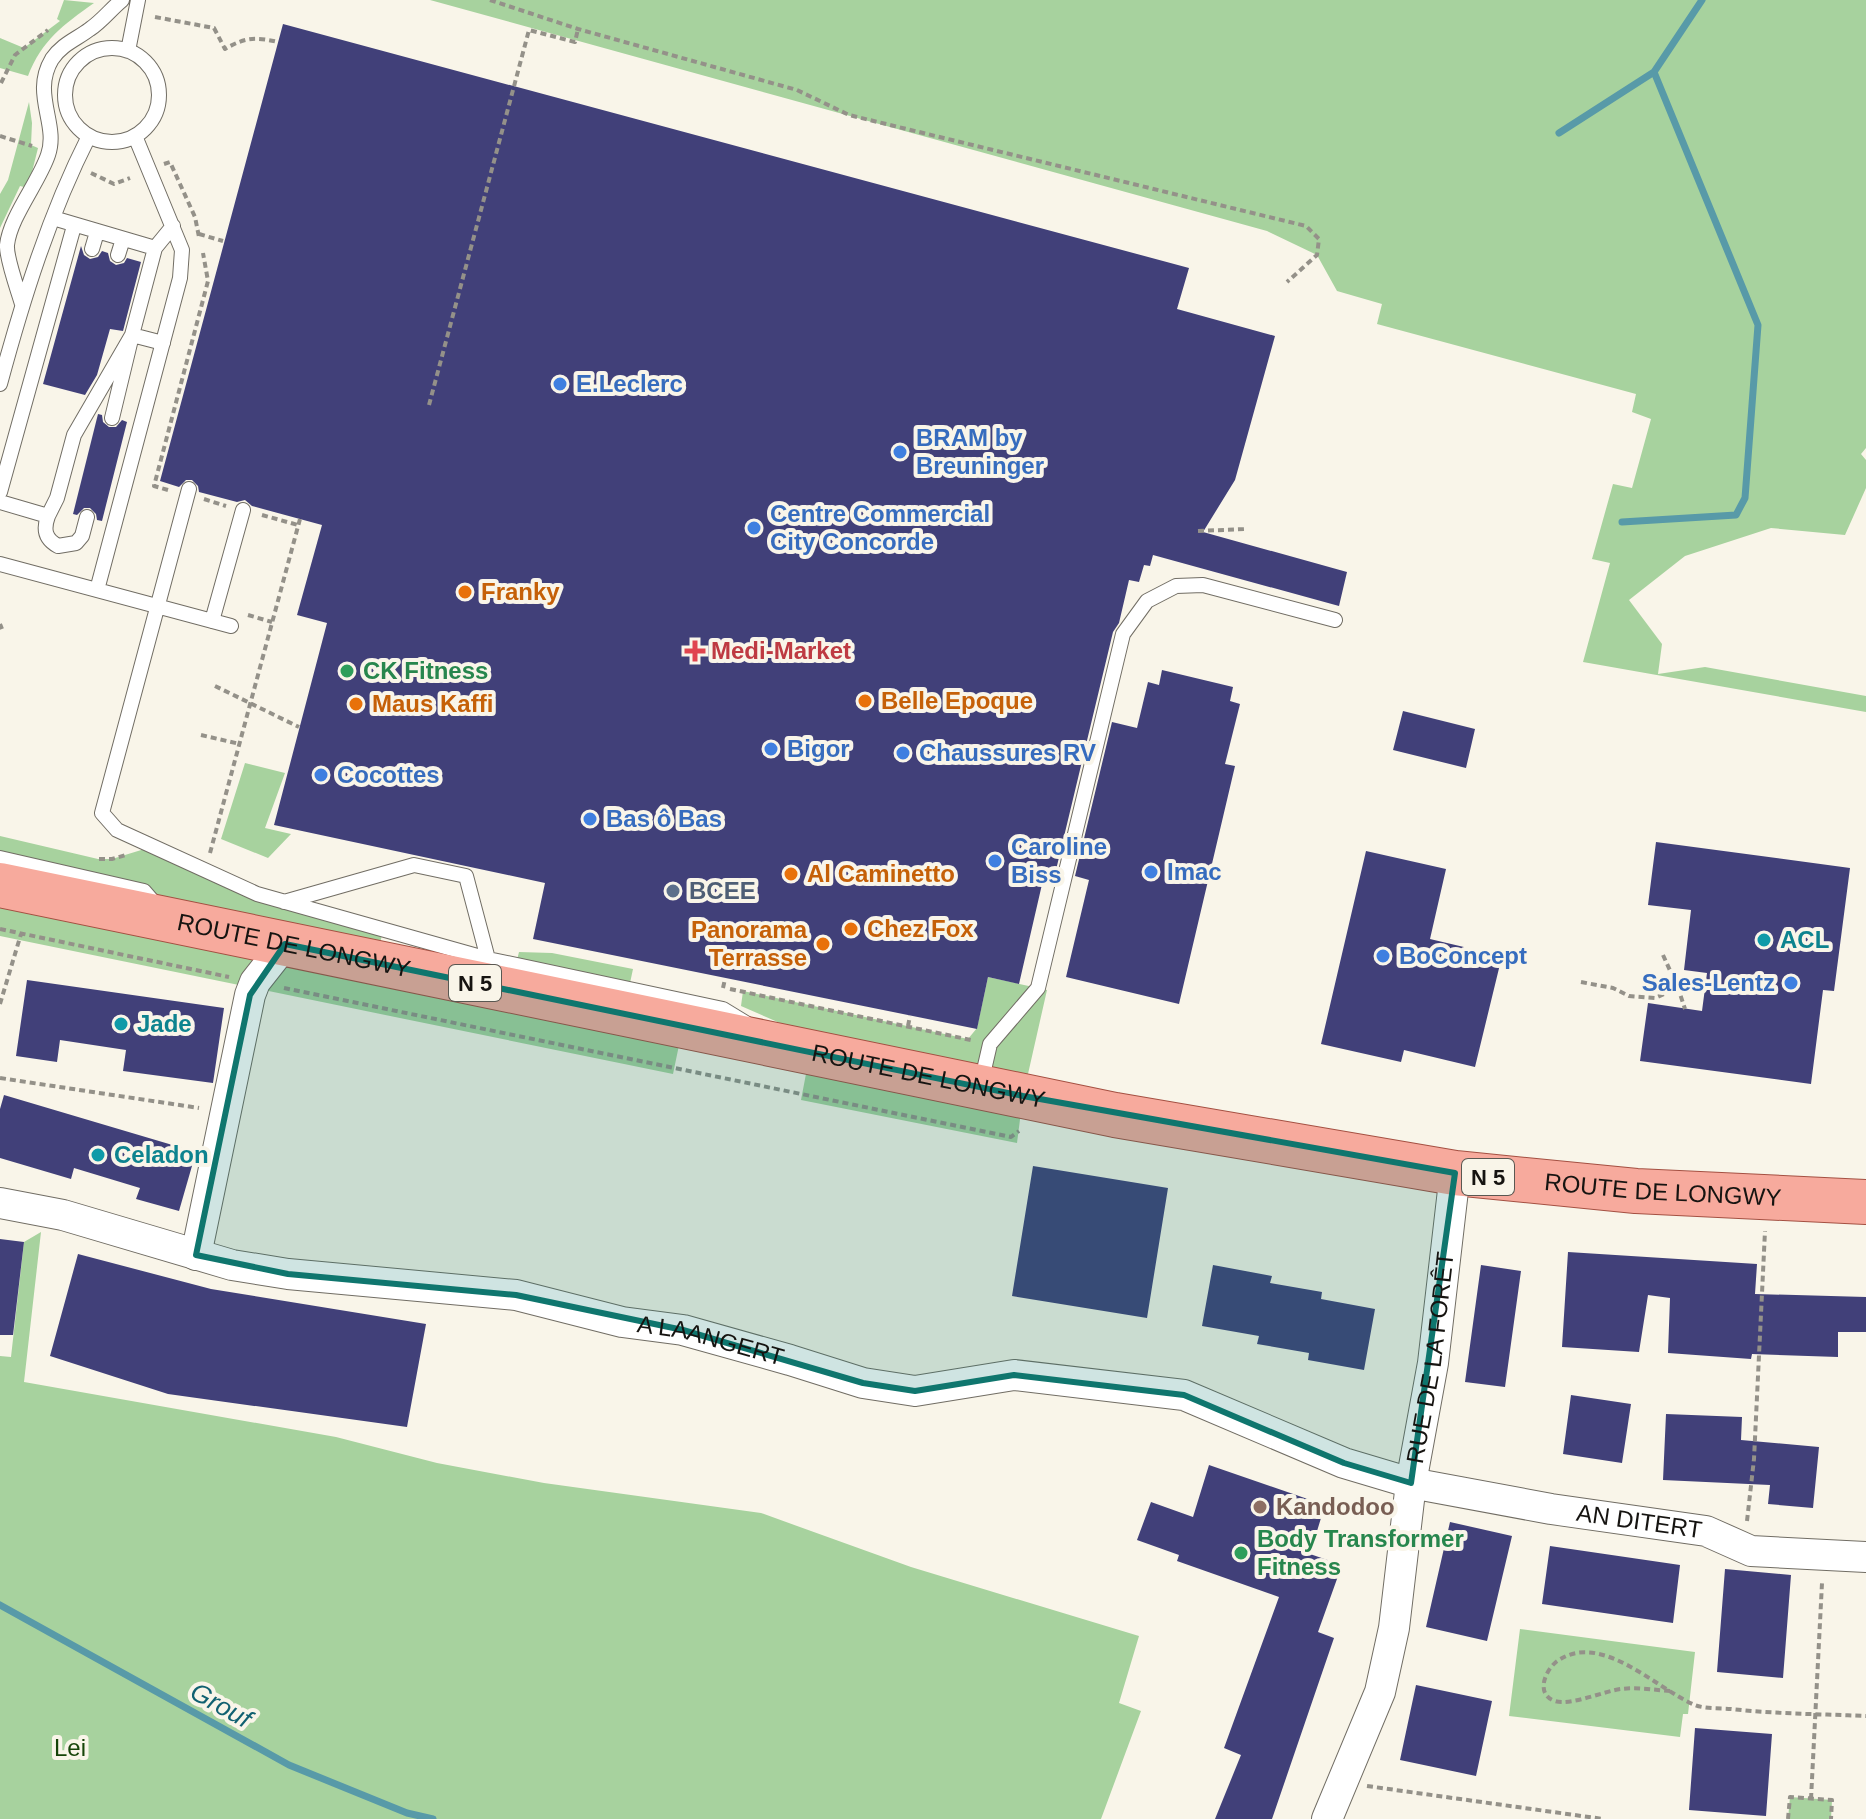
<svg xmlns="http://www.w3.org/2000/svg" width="1866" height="1819" viewBox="0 0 1866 1819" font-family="Arial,sans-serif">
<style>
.green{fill:#a7d29e}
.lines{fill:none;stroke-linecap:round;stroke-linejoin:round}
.stream{stroke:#589aa8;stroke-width:7}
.building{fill:#414079}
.service-casing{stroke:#716d64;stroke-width:16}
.minor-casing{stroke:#716d64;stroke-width:32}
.primary-casing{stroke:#a45042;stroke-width:46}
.path{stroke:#949189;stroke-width:4;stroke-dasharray:6 4;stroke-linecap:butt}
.service{stroke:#fff;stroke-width:14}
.minor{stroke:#fff;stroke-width:30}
.primary{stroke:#f7aa9d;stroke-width:44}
.marked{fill:#0f766e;fill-opacity:0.2;stroke:#0f766e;stroke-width:6;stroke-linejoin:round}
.shop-dot{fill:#3f7fe0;stroke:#f9f5e9;stroke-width:3}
.food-dot{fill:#e8710a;stroke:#f9f5e9;stroke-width:3}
.health-dot{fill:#e0444e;stroke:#f9f5e9;stroke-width:3}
.leisure-dot{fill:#2e9e5b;stroke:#f9f5e9;stroke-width:3}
.service-dot{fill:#5c6f8a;stroke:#f9f5e9;stroke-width:3}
.culture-dot{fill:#0f9aa8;stroke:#f9f5e9;stroke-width:3}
.education-dot{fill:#8d6e63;stroke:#f9f5e9;stroke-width:3}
.labels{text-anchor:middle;stroke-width:8;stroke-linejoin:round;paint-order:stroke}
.shield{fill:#f9f5e9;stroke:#5a5852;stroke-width:2}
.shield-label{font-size:22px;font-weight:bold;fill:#161411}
.shop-label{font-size:24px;font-weight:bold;fill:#366cbe;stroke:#f9f5e9;text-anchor:start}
.food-label{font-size:24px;font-weight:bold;fill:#c56008;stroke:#f9f5e9;text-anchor:start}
.health-label{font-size:24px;font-weight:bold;fill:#be3a42;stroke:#f9f5e9;text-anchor:start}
.leisure-label{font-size:24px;font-weight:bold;fill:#27864d;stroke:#f9f5e9;text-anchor:start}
.service-label{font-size:24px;font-weight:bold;fill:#4e5e75;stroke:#f9f5e9;text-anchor:start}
.culture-label{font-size:24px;font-weight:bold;fill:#0d838f;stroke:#f9f5e9;text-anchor:start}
.street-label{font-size:24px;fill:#161411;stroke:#f9f5e9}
.education-label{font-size:24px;font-weight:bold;fill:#785e54;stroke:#f9f5e9;text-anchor:start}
.park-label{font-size:24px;fill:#164409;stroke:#f9f5e9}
.water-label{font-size:26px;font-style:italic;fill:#116171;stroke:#f9f5e9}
</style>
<rect width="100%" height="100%" fill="#f9f5e9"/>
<!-- green -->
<path class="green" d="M64,0L94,3C63,25 42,40 28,76L0,68V38L24,48L60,21L57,19Z
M430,0H1866V448L1861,454L1866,460V488L1845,535L1771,528L1685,556L1629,600L1662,644L1658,674L1705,667L1866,696V712L1583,662L1610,563L1592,559L1613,484L1632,488L1651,419L1632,412L1636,394L1377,324L1382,304L1337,291L1317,255L1267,231Z
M29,102L32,123L31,145L38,148L32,172L24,187L20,186L0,228V194L8,180Z
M245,763L285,773L265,828L291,834L268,858L221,839Z
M0,836L98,859H112L151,847L257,894L383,930L376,962L683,1026L673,1074L0,936Z
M519,952L552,953L633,969L630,983L517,960Z
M988,977L1047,990L1023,1096L1017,1143L801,1100L814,1032L789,1027L741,1006L743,991L968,1039L977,1028Z
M41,1232L24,1382L336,1437L437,1463L544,1483L761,1513L911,1567L1139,1636L1119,1703L1141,1711L1101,1819H0V1356L11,1357L24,1242Z
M1520,1629L1695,1652L1688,1714H1683L1680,1737L1509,1716Z
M1790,1797L1832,1800L1831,1819H1788Z"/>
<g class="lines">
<!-- stream -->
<path class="stream" d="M1559,133L1654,72L1702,0
M1622,522L1736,515L1745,498L1758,325L1654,72
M0,1605L289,1765L407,1813L433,1819"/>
</g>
<!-- building -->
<path class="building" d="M283,24L1189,268L1177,309L1275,336L1235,480L1203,532L1347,572L1339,606L1153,555L1150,566L1144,565L1139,582L1129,580L1119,623L1113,632L1056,870L1046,867L1019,984L988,977L977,1029L533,939L545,883L274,825L327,623L297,615L322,525L252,506L245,500L237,502L199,492L198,486L192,480H186L179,487L160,481Z
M81,246L84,255L90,259L98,257L102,251L108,253L110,261L116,265L124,263L127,258L141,262L123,331L110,329L97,375L85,395L43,384Z
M98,414L102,415L103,422L109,427H116L122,420L127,422L102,521L97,520L96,514L90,508H84L77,515L73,514Z
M1162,670L1233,687L1230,701L1240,704L1225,764L1235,766L1179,1004L1066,977L1089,880L1075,876L1112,722L1137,728L1148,682L1159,685Z
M1403,711L1475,729L1466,768L1393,750Z
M1656,842L1850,868L1834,991L1823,990L1811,1084L1640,1061L1648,1003L1702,1011L1707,973L1684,970L1691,910L1648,905Z
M1366,851L1446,869L1430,939L1502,956L1475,1067L1404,1050L1401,1062L1321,1044Z
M27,980L224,1008L213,1083L123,1071L126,1050L60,1040L57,1062L16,1056Z
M4,1095L196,1152L179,1211L136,1199L140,1188L74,1168L71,1179L0,1158V1109Z
M1033,1166L1168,1188L1147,1318L1012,1296Z
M0,1239L24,1242L13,1335H0Z
M1568,1252L1757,1264L1755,1294L1866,1297V1332H1838V1357L1752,1354L1751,1359L1668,1353L1670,1298L1648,1295L1639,1352L1562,1347Z
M78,1254L211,1289L426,1324L407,1427L168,1394L50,1356Z
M1213,1265L1272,1276L1270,1283L1322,1292L1321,1299L1375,1309L1364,1370L1308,1360L1309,1353L1257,1344L1259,1336L1202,1326Z
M1481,1265L1521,1271L1505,1387L1465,1382Z
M1571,1395L1631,1404L1622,1463L1563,1454Z
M1666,1414L1742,1417L1741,1440L1819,1447L1813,1508L1768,1504L1770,1485L1663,1480Z
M1209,1465L1325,1505L1310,1554L1342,1565L1318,1632L1334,1638L1272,1819H1215L1241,1755L1224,1748L1279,1597L1177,1561L1179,1555L1137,1540L1151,1502L1193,1517Z
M1450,1522L1512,1536L1487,1641L1426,1627Z
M1550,1546L1680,1565L1673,1623L1542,1604Z
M1725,1569L1791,1575L1783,1678L1717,1672Z
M1416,1685L1492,1701L1476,1776L1400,1760Z
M1695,1728L1772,1734L1766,1816L1689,1810Z"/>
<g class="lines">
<defs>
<path id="service" d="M65 95a47 47 0 1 1 94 0a47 47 0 1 1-94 0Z
M128,51L138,0
M53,218L155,248
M92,249L97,232
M118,255L123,239
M22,304C18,290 6,258 7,245C10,217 39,182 48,155C59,124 31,94 52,59C62,44 77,39 90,29C102,21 111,9 122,0
M0,384C23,299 49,215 89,136
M112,418L132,335L163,343
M189,489L102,813L117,830L257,894L488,959L723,1009L746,1023
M0,492L74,226
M0,502L48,516L57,498L74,435L132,335L155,248L173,226
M48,516C43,530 45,539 58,546L76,543L82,536L87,517
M0,564L231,626
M97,590L180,278L182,250L135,136
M212,621L243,510
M0,858L144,891L157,906
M284,902L414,865L466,876L488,959
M981,1083L990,1044L1038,988L1123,634L1147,601L1176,586L1203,585L1335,620"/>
<g id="minor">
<path id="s1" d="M0,1203L63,1215L232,1265L288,1274L516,1295L622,1322L683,1330L790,1360L863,1383L915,1391L1014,1375L1184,1395L1344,1463L1411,1483L1551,1509L1706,1531L1751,1551L1866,1557"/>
<path d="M196,1255L250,995L255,982L285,944"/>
<path id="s2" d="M1327,1819L1380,1692L1394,1628L1411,1483L1433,1363L1455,1173"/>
</g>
<g id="primary">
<path id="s3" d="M0,885L1115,1115L1455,1173L1636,1191L1866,1202"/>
</g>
</defs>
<!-- service casing -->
<use href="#service" class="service-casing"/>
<!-- minor casing -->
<use href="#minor" class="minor-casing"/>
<!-- primary casing -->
<use href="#primary" class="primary-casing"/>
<!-- path -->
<path class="path" d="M490,0L578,29L797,90L849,115L1306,226L1319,239L1317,255L1287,282
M155,17L214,28L225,49C245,37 256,37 278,42
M1,83L15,55L48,30
M0,136L32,146
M164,164L170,162L195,217L199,237
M91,173L114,184L130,178
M199,234L223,241
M429,405L529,30L575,42L578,29
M168,490L154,486L208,281L203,253
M204,499L226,506
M262,515L298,525
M1198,531L1247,529
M248,615L272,622
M0,624L2,629
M215,686L299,727
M201,735L240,744
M210,853L300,519
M99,859H112L126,855
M0,929L229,977
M1663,955L1678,988L1705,991
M1581,982L1613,988L1629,996L1655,998L1678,988L1685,1009
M284,988L1011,1137L1019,1131
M723,988L725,979
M730,989L971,1040
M0,1004L21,934
M908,1026L910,1016
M0,1078L199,1108
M1747,1521L1754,1459L1765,1231
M1670,1691C1655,1690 1637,1687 1621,1689C1604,1691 1571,1706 1555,1701C1536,1695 1544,1672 1556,1662C1600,1629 1656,1689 1695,1705C1705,1709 1720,1708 1731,1709C1776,1714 1821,1714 1866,1716
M1367,1786L1603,1819
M1811,1799L1822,1583
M1788,1819L1790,1797L1832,1800L1831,1819"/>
<!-- service -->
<use href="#service" class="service"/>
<!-- minor -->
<use href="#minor" class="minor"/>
<!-- primary -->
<use href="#primary" class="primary"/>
</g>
<!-- marked area -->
<path class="marked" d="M285,944L1023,1096L1455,1173L1411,1483L1344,1463L1184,1395L1014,1375L915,1391L863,1383L683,1330L516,1295L288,1274L196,1255L250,995Z"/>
<!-- markers -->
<g class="shop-dot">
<circle cx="560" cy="384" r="8"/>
<circle cx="900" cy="452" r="8"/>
<circle cx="754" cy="528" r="8"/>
<circle cx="771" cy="749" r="8"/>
<circle cx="903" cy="753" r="8"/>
<circle cx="321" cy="775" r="8"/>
<circle cx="590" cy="819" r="8"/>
<circle cx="995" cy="861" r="8"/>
<circle cx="1151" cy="872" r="8"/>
<circle cx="1383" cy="956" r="8"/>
<circle cx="1791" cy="983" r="8"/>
</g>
<g class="food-dot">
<circle cx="465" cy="592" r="8"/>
<circle cx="865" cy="701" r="8"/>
<circle cx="356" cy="704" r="8"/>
<circle cx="791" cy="874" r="8"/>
<circle cx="851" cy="929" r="8"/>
<circle cx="823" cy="944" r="8"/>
</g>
<path class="health-dot" d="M691 639h8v8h8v8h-8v8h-8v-8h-8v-8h8z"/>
<g class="leisure-dot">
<circle cx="347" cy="671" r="8"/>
<circle cx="1241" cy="1553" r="8"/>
</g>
<circle class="service-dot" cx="673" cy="891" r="8"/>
<g class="culture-dot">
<circle cx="1764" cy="940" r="8"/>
<circle cx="121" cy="1024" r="8"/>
<circle cx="98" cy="1155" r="8"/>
</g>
<circle class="education-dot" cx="1260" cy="1507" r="8"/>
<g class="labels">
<!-- shield labels -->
<g class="shield">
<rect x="449" y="965" width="52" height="36" rx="6"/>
<rect x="1462" y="1159" width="52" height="36" rx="6"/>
</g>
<g class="shield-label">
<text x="475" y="991">N 5</text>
<text x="1488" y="1185">N 5</text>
</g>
<!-- shop labels -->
<g class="shop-label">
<text x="576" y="392">E.Leclerc</text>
<text x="916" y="446">BRAM by<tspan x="916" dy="28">Breuninger</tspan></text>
<text x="770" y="522">Centre Commercial<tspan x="770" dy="28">City Concorde</tspan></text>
<text x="787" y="757">Bigor</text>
<text x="919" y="761">Chaussures RV</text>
<text x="337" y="783">Cocottes</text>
<text x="606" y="827">Bas ô Bas</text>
<text x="1011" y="855">Caroline<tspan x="1011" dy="28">Biss</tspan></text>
<text x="1167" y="880">Imac</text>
<text x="1399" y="964">BoConcept</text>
<text x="1775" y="991" text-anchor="end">Sales-Lentz</text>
</g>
<!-- food labels -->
<g class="food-label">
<text x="481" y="600">Franky</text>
<text x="881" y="709">Belle Epoque</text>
<text x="372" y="712">Maus Kaffi</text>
<text x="807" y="882">Al Caminetto</text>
<text x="867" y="937">Chez Fox</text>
<text x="807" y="938" text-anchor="end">Panorama<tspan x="807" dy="28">Terrasse</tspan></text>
</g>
<!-- health labels -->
<g class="health-label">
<text x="711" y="659">Medi-Market</text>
</g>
<!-- leisure labels -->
<g class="leisure-label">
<text x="363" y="679">CK Fitness</text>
<text x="1257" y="1547">Body Transformer<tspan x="1257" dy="28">Fitness</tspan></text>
</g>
<!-- service labels -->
<g class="service-label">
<text x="689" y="899">BCEE</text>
</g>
<!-- culture labels -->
<g class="culture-label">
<text x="1780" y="948">ACL</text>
<text x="137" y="1032">Jade</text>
<text x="114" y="1163">Celadon</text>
</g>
<!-- street labels -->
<g class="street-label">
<text dy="8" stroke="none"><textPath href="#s3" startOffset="300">ROUTE DE LONGWY</textPath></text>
<text dy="8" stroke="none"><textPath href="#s3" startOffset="948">ROUTE DE LONGWY</textPath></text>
<text dy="8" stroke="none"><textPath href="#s3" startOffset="1692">ROUTE DE LONGWY</textPath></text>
<text dy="8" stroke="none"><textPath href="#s1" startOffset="726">A LAANGERT</textPath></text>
<text dy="8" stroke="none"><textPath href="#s2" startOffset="476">RUE DE LA FORÊT</textPath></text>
<text dy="8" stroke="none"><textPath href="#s1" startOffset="1684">AN DITERT</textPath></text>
</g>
<!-- education labels -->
<g class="education-label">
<text x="1276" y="1515">Kandodoo</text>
</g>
<!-- park labels -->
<g class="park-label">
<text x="70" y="1756">Lei</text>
</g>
<!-- water labels -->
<g class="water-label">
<text transform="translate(221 1705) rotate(29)" y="9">Grouf</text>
</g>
</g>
</svg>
